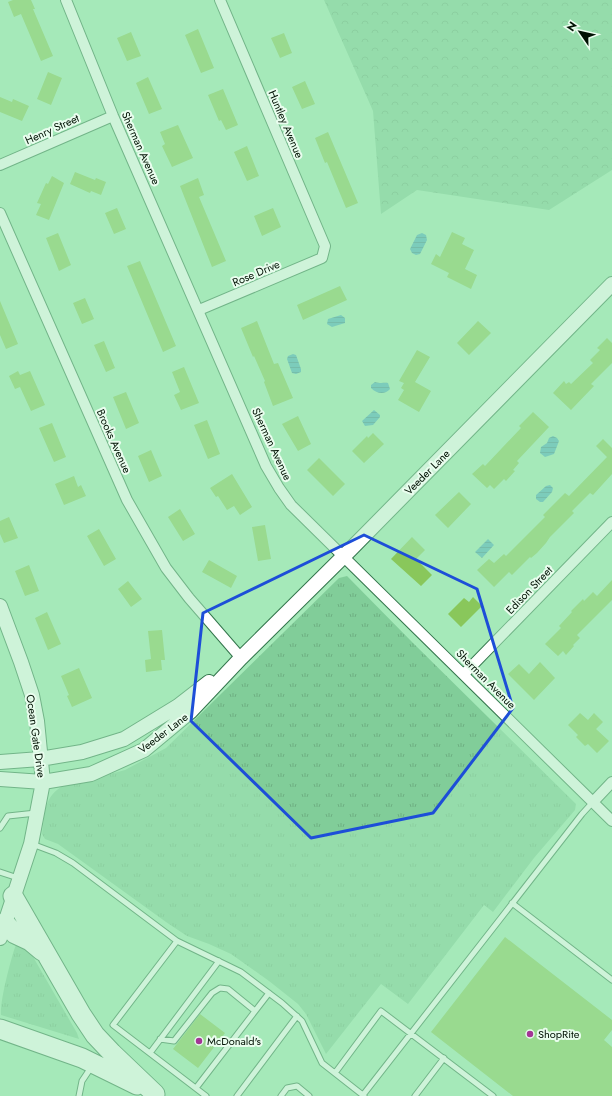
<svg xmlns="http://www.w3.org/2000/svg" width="612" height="1096" viewBox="0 0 612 1096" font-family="Jost,sans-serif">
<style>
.grass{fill:url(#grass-tufts)}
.forest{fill:url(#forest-crowns)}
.water{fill:url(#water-rules)}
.building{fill:#89c75b}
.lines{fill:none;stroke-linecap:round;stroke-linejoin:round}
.lane-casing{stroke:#34764d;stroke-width:7}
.street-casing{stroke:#34764d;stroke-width:12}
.secondary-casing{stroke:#34764d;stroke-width:16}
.highway-casing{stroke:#34764d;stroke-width:21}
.lane{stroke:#fff;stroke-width:5}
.street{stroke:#fff;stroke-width:10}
.secondary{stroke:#fff;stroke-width:14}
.highway{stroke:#fff;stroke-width:19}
.marked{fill:none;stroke:#1d4ed8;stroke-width:3;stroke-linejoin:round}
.poi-dot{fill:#a33695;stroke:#e9fdee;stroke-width:1.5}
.labels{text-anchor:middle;stroke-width:4;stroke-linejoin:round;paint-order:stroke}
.street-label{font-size:11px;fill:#001103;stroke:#e9fdee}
.poi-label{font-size:11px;fill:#001103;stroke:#e9fdee;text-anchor:start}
</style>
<defs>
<pattern id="grass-tufts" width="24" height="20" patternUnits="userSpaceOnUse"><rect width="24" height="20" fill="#81cd99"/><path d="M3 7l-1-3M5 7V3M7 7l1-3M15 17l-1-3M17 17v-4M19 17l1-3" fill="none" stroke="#6eaf82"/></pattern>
<pattern id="forest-crowns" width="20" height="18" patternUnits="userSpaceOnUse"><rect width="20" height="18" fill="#81cd99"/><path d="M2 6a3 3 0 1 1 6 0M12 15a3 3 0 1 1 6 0" fill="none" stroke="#6eaf82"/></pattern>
<pattern id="water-rules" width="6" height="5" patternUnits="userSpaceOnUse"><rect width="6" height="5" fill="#4ba9bc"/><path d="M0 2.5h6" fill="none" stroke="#3c8897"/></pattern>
</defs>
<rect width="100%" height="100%" fill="#a5e9b9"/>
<!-- grass -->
<path class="grass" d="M347,576L413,643L576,804L575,810L534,858L493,912L484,905L408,1004L381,984L326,1054L306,1014L298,1004L269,981L231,954L209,944L187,936L166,922L58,844L45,839L42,834C45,816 43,798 61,787L125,770L166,748L339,578Z
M17,944L22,945L32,955L77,1033L79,1039L1,1015C0,1000 10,963 15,947Z"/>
<!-- forest -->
<path class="forest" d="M324,0H612V170L549,210L417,190L381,214L373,111Z"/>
<!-- water -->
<path class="water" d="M422,233L426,235L427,240L420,254L416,255L412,253L410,249L417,235Z
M341,315L345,318V323L332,327L327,324L328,319Z
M293,354L296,355L301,369V372L296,374L292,373L287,359L288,356Z
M375,382C382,384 384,382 388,383L390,389C385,395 377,394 371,388V385Z
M374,410L380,415V417L373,425L365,426L362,421Z
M553,436L557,438L559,441L554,454L545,457L540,453L541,447L547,443L549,438Z
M550,485L553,488L552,492L543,502H540L536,499V495L546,486Z
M488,539L494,545L482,558L475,552Z"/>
<!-- building -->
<path class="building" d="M13,0H31L35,9H33L53,56L41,61L21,14L14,17L8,2Z
M198,29L214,68L201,73L185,35Z
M131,32L141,56L127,61L117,38Z
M284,33L292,53L280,58L271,38Z
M48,72L62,78L51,105L37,99Z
M148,77L162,109L149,114L136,83Z
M305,81L315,104L302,109L292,87Z
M223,89L238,125L226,130L221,120L219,121L208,95Z
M0,97L12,102L13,99L29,106L22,121L0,112Z
M178,125L193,158L172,167L162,146L165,144L160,132Z
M328,132L358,203L346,208L327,162L325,163L315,138Z
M247,146L259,176L247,181L234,152Z
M75,172L95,180L96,178L106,182L101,195L91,191L90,193L70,184Z
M52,176L64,183L49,220L36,215L41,204L37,203L46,183L48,184Z
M198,178L204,195L199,197L226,261L212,267L180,186Z
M117,208L126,229L114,234L105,213Z
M273,208L281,227L262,236L254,216Z
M452,232L465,238L462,244L474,250L465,269L477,275L471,289L447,277L449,273L431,264L436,254L440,257Z
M58,233L71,265L59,271L46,238Z
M140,261L176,346L163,352L127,266Z
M340,286L347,300L303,320L297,305Z
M85,298L94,319L82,324L73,303Z
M0,301L18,344L6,349L0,335Z
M257,321L274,364L278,363L293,398L273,406L264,382L265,381L254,356L253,357L241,328Z
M478,321L491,333L469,355L457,343Z
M607,338L612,343V363L591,384L594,386L571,410L553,393L564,381L566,384L569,382L571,384L593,363L590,360L600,350L597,348Z
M104,341L115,368L106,372L94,345Z
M417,350L430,357L415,382L431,391L419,412L398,400L404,390L401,388L404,383L399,381Z
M184,367L199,403L181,410L174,395L180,392L172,372Z
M18,371L20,375L30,371L45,405L31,411L20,387L15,389L9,376Z
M126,392L139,423L126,429L113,397Z
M533,412L549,427L517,461L519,463L513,470L515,471L506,481L504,479L494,489L490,485L487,488L472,474L483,464L485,466L521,428L519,426Z
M298,416L311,444L298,451L282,424Z
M207,420L220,454L208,459L194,425Z
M52,423L66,457L54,462L39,428Z
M373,433L384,444L364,463L352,451L367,436L368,438Z
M603,439L612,448V474L593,495L590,493L572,511L574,513L550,537L546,543L537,553L531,558L530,557L512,575L509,572L494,587L477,570L489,559L494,563L504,554L506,556L545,517L543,515L565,493L569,496L607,457L596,446Z
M151,450L162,476L149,482L138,456Z
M319,458L345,484L333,496L307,470Z
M232,474L252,507L240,515L234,506L227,510L218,496L216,497L210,488Z
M74,476L78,487L81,485L86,496L64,505L55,484Z
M459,492L471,504L448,528L435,515Z
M180,509L195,534L183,541L168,517Z
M9,517L18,538L4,543L0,534V521Z
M265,525L271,559L258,561L252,527Z
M99,529L116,559L104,566L87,536Z
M412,537L425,550L416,559L432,575L421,586L391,559Z
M209,560L237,576L231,588L202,572Z
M29,565L39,591L25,596L15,571Z
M612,580V600L577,635L580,638L573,645L574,646L566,655L563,651L558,656L545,644L561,628L559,626L572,612L571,611L583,599L584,601L593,592L597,596Z
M128,581L142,599L131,607L118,589Z
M473,597L482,606L461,627L448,614L464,598L469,602Z
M47,612L61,644L48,650L35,618Z
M162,630L165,660H161L162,670L146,672L145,660L151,659L148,631Z
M540,662L555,678L534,700L508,674L519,664L529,674Z
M79,668L92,698L72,707L67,696L69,695L61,676Z
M580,713L588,720L594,713L603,722L596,729L609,741L597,753L588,744L585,746L576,737L578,735L568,725Z
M505,937L612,1020V1030L604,1040L612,1047V1096H513L431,1032Z
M200,1014L225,1033L198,1068L173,1049Z"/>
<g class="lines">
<defs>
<path id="lane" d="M0,828L8,816L36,813
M32,844L56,853L73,863L177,941L241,972L282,1003L302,1021L322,1063L364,1096
M0,872L18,878
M512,903L612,980
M177,941L113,1025L206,1096
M160,1039L174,1041L212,993L220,988L228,989L255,1011
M150,1053L219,961
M335,1073L381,1011L493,1096
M196,1088L269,993
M363,1095L582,814L593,802
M79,1096L82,1081L92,1066
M237,1096L297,1016
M281,1096L287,1088L297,1086L309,1096
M415,1096L444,1058"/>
<path id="street" d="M66,0L113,116L266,466L279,488L291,505L612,821
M0,165L113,116
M0,213L127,500L166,568L189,598L241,658
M199,310L322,258L325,246L220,0
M464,674L612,522
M593,802L612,782"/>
<path id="secondary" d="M0,606L21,662L32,695L37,721L43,782L31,844L0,938
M0,762L40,759L82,752L124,739L178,706L209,682
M0,779L43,782L91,774L144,750L191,711L241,658L350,550L612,284"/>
<path id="highway" d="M13,896L81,1014L95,1035L112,1053L155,1094
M0,924L5,923L15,934L30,941L42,951
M0,1029L82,1058L137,1085"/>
</defs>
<!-- lane casing -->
<use href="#lane" class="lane-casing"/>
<!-- street casing -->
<use href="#street" class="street-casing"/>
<!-- secondary casing -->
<use href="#secondary" class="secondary-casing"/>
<!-- highway casing -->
<use href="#highway" class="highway-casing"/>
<!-- lane -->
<use href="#lane" class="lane"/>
<!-- street -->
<use href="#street" class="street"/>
<!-- secondary -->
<use href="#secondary" class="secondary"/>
<!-- highway -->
<use href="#highway" class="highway"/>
</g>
<!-- marked area -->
<path d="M0 0H612V1096H0ZM364,535L477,589L513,708L433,813L311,838L191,721L203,613Z" fill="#a5e9b9" fill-opacity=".55" fill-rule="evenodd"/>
<path class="marked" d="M364,535L477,589L513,708L433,813L311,838L191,721L203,613Z"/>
<!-- markers -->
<g class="poi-dot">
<circle cx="530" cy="1034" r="4"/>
<circle cx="199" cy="1041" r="4"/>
</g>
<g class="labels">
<!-- street labels -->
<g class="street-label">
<text transform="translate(286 124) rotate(67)" y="4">Huntley Avenue</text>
<text transform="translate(52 129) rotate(-24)" y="4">Henry Street</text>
<text transform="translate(141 148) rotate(66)" y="4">Sherman Avenue</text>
<text transform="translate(256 273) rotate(-23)" y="4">Rose Drive</text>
<text transform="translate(114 441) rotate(66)" y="4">Brooks Avenue</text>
<text transform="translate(272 444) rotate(65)" y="4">Sherman Avenue</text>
<text transform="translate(427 472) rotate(-45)" y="4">Veeder Lane</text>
<text transform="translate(529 590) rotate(-46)" y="4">Edison Street</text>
<text transform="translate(486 679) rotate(45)" y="4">Sherman Avenue</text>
<text transform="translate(163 733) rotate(-37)" y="4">Veeder Lane</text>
<text transform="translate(36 736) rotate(82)" y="4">Ocean Gate Drive</text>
</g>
<!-- poi labels -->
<g class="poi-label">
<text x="538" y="1038">ShopRite</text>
<text x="207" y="1045">McDonald's</text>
</g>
</g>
<!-- north arrow -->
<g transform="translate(580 32) rotate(304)" stroke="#e9fdee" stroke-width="3" paint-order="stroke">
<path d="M0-3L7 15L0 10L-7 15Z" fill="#001103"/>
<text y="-6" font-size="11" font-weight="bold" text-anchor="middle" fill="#001103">N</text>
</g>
</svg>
